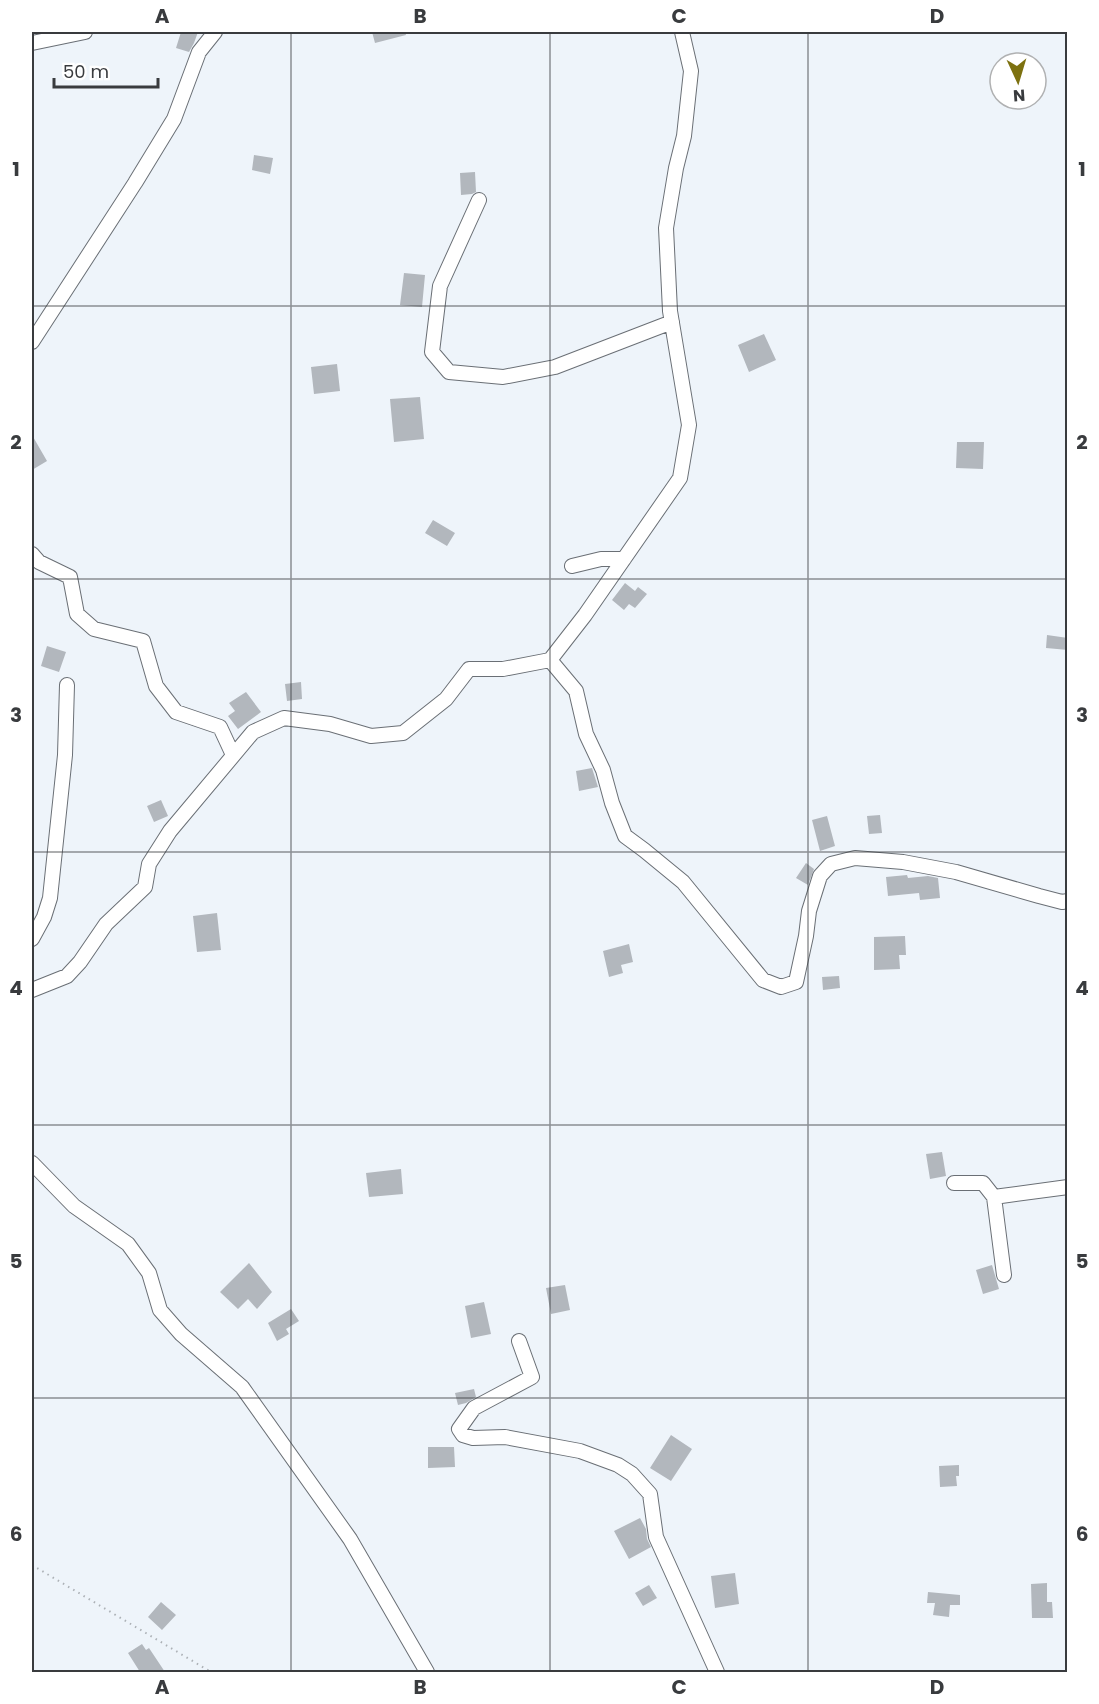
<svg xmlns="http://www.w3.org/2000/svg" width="1099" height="1704" viewBox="0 0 1099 1704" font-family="Poppins,sans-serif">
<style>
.building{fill:#b2b7bd}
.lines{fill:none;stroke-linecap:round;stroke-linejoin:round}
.minor-casing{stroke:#6a6f75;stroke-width:16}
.path{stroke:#acb1b6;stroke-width:2;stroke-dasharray:1.5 4.5;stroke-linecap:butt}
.minor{stroke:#fff;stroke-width:14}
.grid{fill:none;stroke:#393b3e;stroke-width:1.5;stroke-opacity:0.55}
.neatline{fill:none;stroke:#393b3e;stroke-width:2}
.grid-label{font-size:20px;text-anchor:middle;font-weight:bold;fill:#393b3e}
</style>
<rect width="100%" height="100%" fill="#eef4fa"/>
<!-- building -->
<path class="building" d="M181,32H198L194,43L189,52L176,48Z
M372,32H405L406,35L375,43Z
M254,155L273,158L270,174L252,170Z
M475,172L476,192L472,194L461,195L460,173Z
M404,273L425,275L422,307L400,305Z
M764,334L776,360L749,372L738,345Z
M337,364L340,391L314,394L311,367Z
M420,397L424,439L394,442L390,399Z
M32,435L47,461L32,470Z
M957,442H984L983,469L956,468Z
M433,520L455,533L447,546L425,533Z
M625,583L635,591L638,587L647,594L635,608L629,604L624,610L612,600Z
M1047,635L1068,638V650L1046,648Z
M47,646L66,652L59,672L41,666Z
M301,682L302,699L287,701L285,684Z
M246,692L261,712L238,729L228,716L235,711L229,703Z
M592,768L598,787L579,791L576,771Z
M161,800L168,816L154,822L147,806Z
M880,815L882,833L869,834L867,816Z
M827,816L835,846L820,851L812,820Z
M806,863L814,869L808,885L796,878Z
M907,875L908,878L928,876L938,878L940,898L920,900L919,893L888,896L886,877Z
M217,913L221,950L197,952L193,916Z
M905,936L906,955H899L900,969L874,970V937Z
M629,944L633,962L621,965L623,973L609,977L603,951Z
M839,976L840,988L823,990L822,977Z
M942,1152L946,1176L930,1179L926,1154Z
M401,1169L403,1194L369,1197L366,1173Z
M249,1263L272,1292L257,1309L248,1299L238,1309L220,1292Z
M992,1265L999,1289L983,1294L976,1270Z
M565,1285L570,1310L551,1314L546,1288Z
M484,1302L491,1334L471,1338L465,1306Z
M291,1309L299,1321L286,1329L289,1334L277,1341L268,1323Z
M474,1389L476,1397L466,1403L458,1405L455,1393Z
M671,1435L692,1449L671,1481L650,1468Z
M428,1447H454L455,1467L428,1468Z
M959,1465V1476H956L957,1486L940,1487L939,1466Z
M640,1518L646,1529L647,1539L651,1547L629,1559L614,1531Z
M735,1573L739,1604L715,1608L711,1576Z
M1047,1583V1602H1052L1053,1618H1032L1031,1584Z
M649,1585L657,1598L643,1606L635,1593Z
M928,1592L960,1595V1605H950L949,1617L933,1615L935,1603H927Z
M161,1602L176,1615L162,1630L148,1617Z
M142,1644L146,1650L149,1648L165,1672H140L128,1653Z"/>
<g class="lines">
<defs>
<path id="minor" d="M32,43L85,32
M479,200L440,286L432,352L449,372L503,377L555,367L672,322
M32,342L135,183L174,119L199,52L215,32
M32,554L39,562L70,577L77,614L94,629L143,641L156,686L176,712L220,727L233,755
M572,566L601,559H624
M550,660L576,691L586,734L603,770L612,803L625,836L644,850L683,882L763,980L781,987L796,982L806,936L809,911L820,876L831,864L855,858L903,862L956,872L1039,896L1062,902L1068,901
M32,939L44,917L50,898L65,755L67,685
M32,990L67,976L80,962L106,924L145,887L149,864L170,831L253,732L284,718L330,724L371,736L403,733L446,699L469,669H503L550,660L585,615L680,478L689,425L670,311L666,228L676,168L684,136L691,71L682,32
M32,1163L74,1206L128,1244L149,1273L160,1310L181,1334L242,1387L350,1539L427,1672
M954,1183H983L994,1197
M1004,1275L994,1197L1068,1187
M519,1341L532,1377L474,1408L459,1429L463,1435L473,1438L505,1437L580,1451L618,1465L632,1474L650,1494L656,1537L717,1672"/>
</defs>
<!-- minor casing -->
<use href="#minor" class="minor-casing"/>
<!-- path -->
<path class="path" d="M32,1565L211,1672"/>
<!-- minor -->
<use href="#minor" class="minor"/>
</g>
<!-- grid -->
<path class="grid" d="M291,32V1672M550,32V1672M808,32V1672M32,306H1068M32,579H1068M32,852H1068M32,1125H1068M32,1398H1068"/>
<!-- border -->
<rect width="1099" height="1704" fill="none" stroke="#ffffff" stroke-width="66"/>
<!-- north arrow -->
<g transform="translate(1018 81) rotate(176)"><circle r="28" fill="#ffffff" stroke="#b0b1b2" stroke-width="1.5"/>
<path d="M0-4.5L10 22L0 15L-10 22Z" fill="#7d7110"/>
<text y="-9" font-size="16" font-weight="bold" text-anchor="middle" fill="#393b3e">N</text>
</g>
<!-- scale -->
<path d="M54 78v9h104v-9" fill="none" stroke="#393b3e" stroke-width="3"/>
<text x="63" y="78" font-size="18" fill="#393b3e" stroke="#ffffff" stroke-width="4.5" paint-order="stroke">50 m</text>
<rect x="33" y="33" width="1033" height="1638" class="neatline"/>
<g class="grid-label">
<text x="162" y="23">A</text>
<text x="420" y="23">B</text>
<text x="679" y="23">C</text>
<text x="937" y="23">D</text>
<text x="16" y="176">1</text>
<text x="1082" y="176">1</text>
<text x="16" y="449">2</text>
<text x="1082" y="449">2</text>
<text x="16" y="722">3</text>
<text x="1082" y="722">3</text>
<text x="16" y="995">4</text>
<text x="1082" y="995">4</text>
<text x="16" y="1268">5</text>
<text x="1082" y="1268">5</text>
<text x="16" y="1541">6</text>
<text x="1082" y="1541">6</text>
<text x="162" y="1694">A</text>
<text x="420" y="1694">B</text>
<text x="679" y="1694">C</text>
<text x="937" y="1694">D</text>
</g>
</svg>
